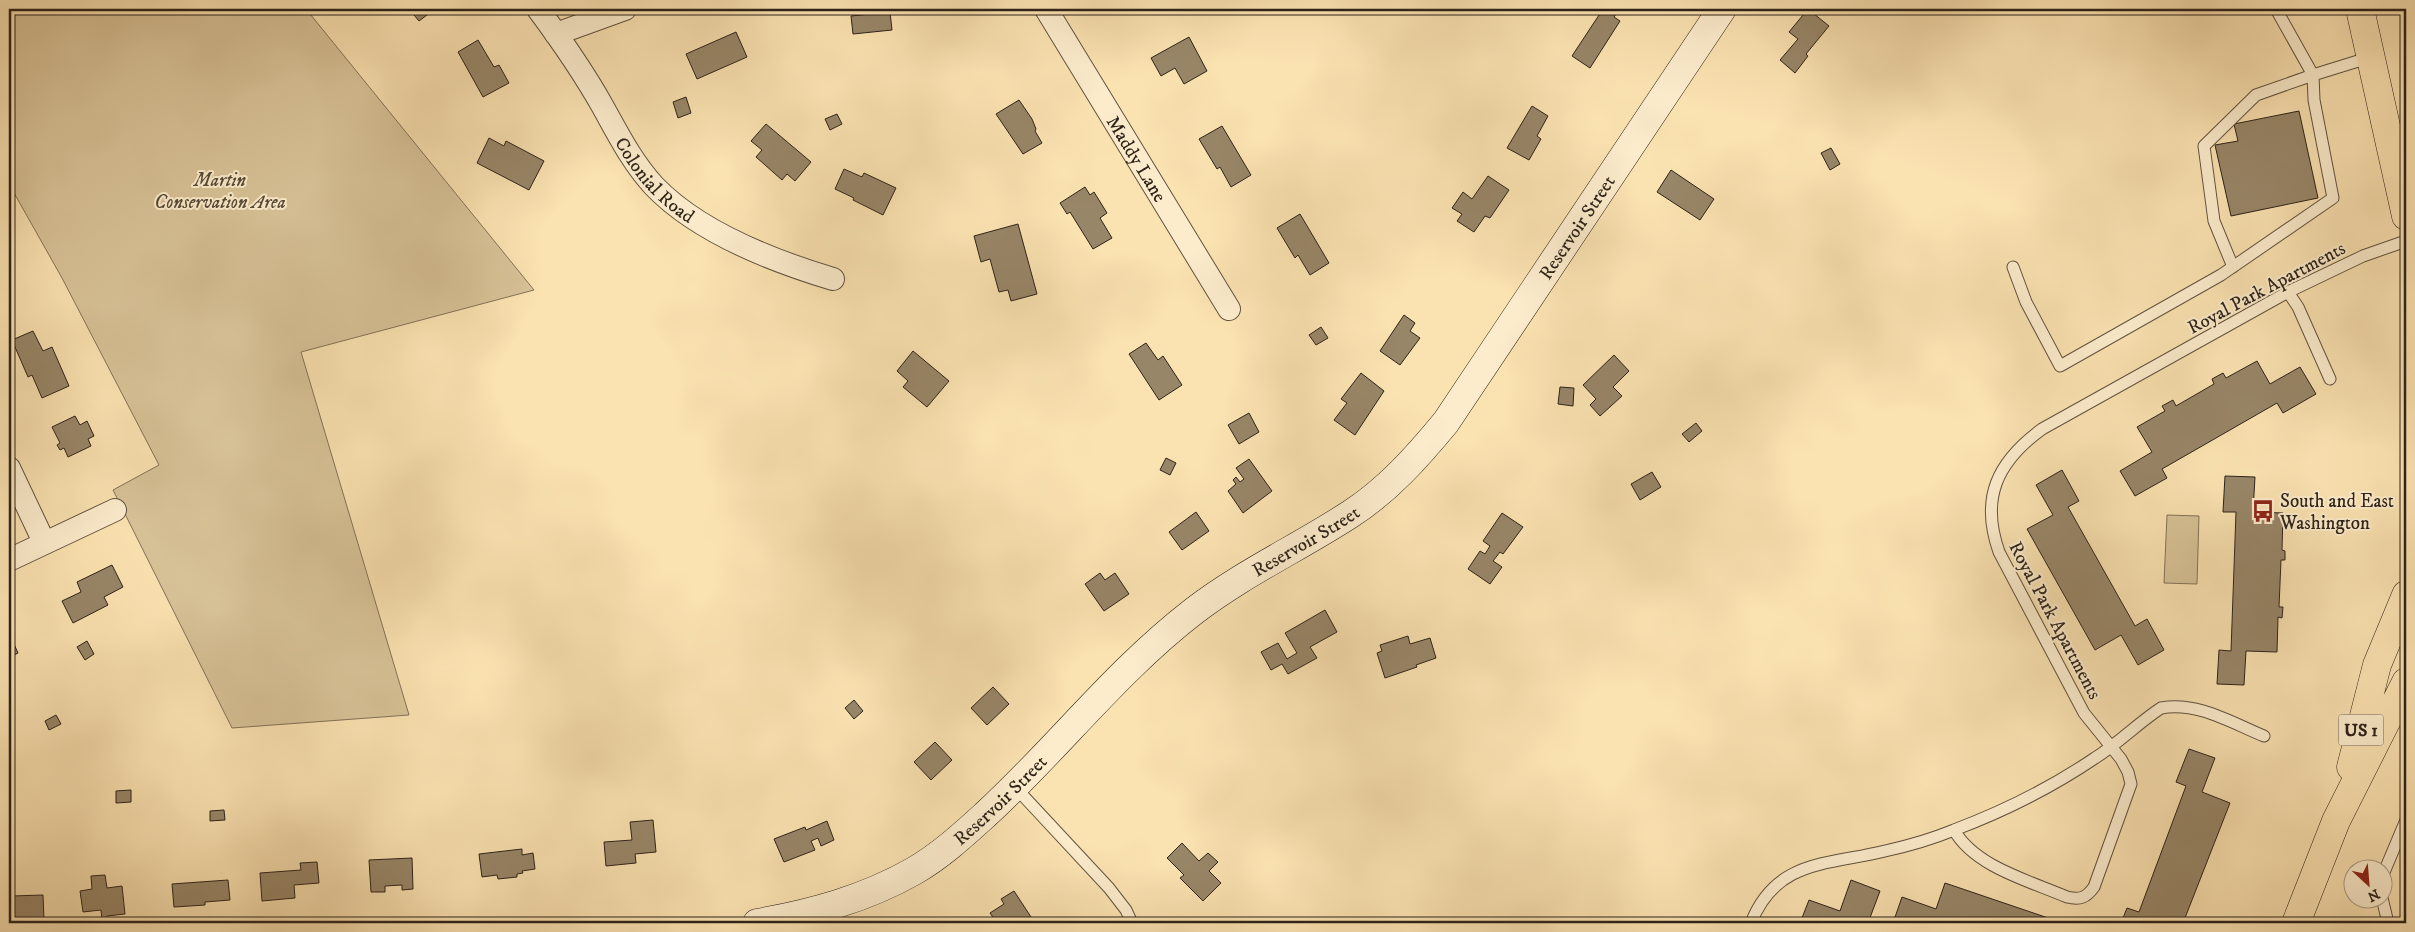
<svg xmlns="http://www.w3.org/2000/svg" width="2415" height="932" viewBox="0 0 2415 932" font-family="'IM FELL DW Pica',serif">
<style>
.green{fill:#d8c297;stroke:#827258}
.building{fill:#988668;stroke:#2c2319}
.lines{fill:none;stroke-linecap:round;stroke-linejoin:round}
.lane-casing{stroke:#60533f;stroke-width:13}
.street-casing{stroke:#60533f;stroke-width:24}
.secondary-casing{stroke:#2c2319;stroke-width:29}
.primary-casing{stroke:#2c2319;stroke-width:29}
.lane{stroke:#fceccc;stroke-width:11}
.street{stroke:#fceccc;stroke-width:22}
.secondary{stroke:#fceccc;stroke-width:28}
.primary{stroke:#fbe2b1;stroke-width:28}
.labels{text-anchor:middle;stroke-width:4;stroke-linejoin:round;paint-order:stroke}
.shield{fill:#fceccc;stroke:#6a5f4f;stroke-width:1}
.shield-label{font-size:18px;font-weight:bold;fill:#2c2319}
.street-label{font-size:19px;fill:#2c2319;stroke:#fceccc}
.park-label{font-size:19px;font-style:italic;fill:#574b38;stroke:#fceccc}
.poi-label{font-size:19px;fill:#2c2319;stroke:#fceccc;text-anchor:start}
</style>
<rect width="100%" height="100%" fill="#fbe2b1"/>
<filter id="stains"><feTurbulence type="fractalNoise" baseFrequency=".004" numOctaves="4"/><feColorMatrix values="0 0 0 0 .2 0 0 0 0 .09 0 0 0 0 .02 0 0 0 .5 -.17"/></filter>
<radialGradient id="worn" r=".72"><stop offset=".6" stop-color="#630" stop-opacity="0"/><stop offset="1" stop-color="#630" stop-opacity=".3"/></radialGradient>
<!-- green -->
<path class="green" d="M9,9H306L534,290L301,352L409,715L232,728L113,490L159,465L62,278L9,184Z
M2167,515L2199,516L2197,584L2164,583Z"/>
<!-- building -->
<path class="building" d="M409,9H435L419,21Z
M1603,9H1619L1614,17L1620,21L1590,68L1572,56Z
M1808,9L1829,26L1806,54L1808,56L1795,73L1780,60L1798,39L1789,32Z
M890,12L892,30L853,34L851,16Z
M736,32L747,57L697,79L686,54Z
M1189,37L1207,71L1184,84L1175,68L1161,76L1151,58Z
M478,40L494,67L499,65L509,83L483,97L458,52Z
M686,97L691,113L678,118L673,102Z
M1019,100L1032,119L1036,129L1035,131L1042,143L1023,154L996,114Z
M1532,106L1548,116L1537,136L1541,139L1529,160L1507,148Z
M2299,111L2318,198L2231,216L2215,145L2238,141L2234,124Z
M837,114L842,124L830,130L825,119Z
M766,124L811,162L795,181L787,174L782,180L756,157L762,150L751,141Z
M1222,126L1251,175L1231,187L1220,167L1217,169L1199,139Z
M489,138L504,146L506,141L544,161L529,190L477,163Z
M1831,148L1840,164L1830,170L1821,153Z
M844,169L862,177L864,173L896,188L883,215L853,200L854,198L835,189Z
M1671,170L1714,199L1700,220L1657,192Z
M1488,176L1509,190L1490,218L1485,216L1474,232L1457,221L1462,214L1452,208L1463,192L1472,199Z
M1085,187L1090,195L1094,192L1107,213L1100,218L1112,238L1093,249L1070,212L1067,214L1060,203Z
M1300,214L1329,263L1310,275L1298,255L1295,258L1277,228Z
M1018,224L1037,294L1011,301L1008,290L999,292L990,259L981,262L974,236Z
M1404,315L1415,323L1410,331L1420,338L1400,365L1380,351Z
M1321,327L1328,338L1316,345L1309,335Z
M33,331L43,351L52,347L69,386L42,398L32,375L28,377L12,340Z
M1146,343L1158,360L1163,356L1182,385L1159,400L1129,354Z
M913,351L949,381L927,407L903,387L908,381L897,371Z
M1614,355L1629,371L1613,387L1622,396L1600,416L1590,405L1596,399L1583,385Z
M2257,361L2270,384L2300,367L2316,394L2283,413L2277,403L2162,469L2167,478L2135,496L2120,471L2152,452L2137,427L2165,411L2162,406L2173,400L2176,406L2214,384L2212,379L2223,373L2226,378Z
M1361,373L1384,391L1355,435L1334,420L1347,403L1341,399Z
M1560,387L1574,388L1573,406L1558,404Z
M1249,413L1259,432L1239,444L1228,425Z
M75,416L80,425L87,421L94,436L88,439L91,446L68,457L64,448L60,450L57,445L60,443L52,427Z
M1696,423L1702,431L1689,442L1682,434Z
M1166,458L1176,463L1170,475L1160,470Z
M1249,459L1272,491L1243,513L1228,491L1236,484L1233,480L1236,477L1240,482L1244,479L1236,468Z
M2062,470L2079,501L2068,507L2135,626L2147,619L2164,650L2138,665L2121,635L2095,650L2027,529L2053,515L2036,485Z
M1652,472L1661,487L1640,500L1631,484Z
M2225,476L2255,477L2253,512L2283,513L2282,550L2285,551V560H2281L2279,607H2283L2282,618L2278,617L2277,652L2246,651L2244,685L2217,684L2219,650L2231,651L2236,512H2223Z
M1196,512L1209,531L1182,550L1169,532Z
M1502,513L1523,527L1503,554L1500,552L1493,561L1502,567L1490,584L1468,569L1480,551L1485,554L1490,546L1483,541Z
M112,565L123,587L104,597L108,605L73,623L62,601L81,592L77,582Z
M1100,573L1105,580L1115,573L1129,594L1104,611L1085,584Z
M1325,610L1337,632L1310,647L1317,658L1288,674L1282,664L1271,670L1261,652L1278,643L1287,659L1297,653L1285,633Z
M9,633L18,653L9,658Z
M1408,636L1410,644L1430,638L1436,658L1416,665L1417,667L1385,678L1377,653L1382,651L1380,645Z
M87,641L94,654L85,660L77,647Z
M993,687L1009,704L987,725L971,708Z
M854,700L863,711L854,719L845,708Z
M56,715L61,724L49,730L45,721Z
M935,742L952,760L931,780L914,762Z
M2189,749L2215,758L2202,792L2230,803L2183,923H2159L2153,921L2152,923H2121L2127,908L2139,912L2186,786L2176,782Z
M131,790V802L116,803V791Z
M224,810L225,820L210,821V811Z
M653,820L656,852L635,854L636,863L606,866L604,842L632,840L630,822Z
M827,821L834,840L821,846L818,838L811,841L815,850L784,862L774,839L805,827L806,830Z
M1182,843L1199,861L1208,853L1218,862L1209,871L1221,883L1203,901L1180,878L1184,875L1167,858Z
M522,849V855L533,853L535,869L522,871L523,873L517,874V877L498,879L497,875L482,877L479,854Z
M2406,856V888L2401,864Z
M412,858L413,889L402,890V885L385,886V892H371L369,860Z
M317,862L319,883L294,885L295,898L262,901L260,873L301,870L300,863Z
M105,875L107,888L122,886L125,914L107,916V921H102L101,910L83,912L80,891L92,889L91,876Z
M228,880L230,900L205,902V905L174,907L172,884Z
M1851,880L1880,891L1868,923L1853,918L1851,923H1800L1809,900L1840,911Z
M1945,883L2057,921L2056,923H1893L1902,897L1936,909Z
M9,890H12V896L43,895L44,920L9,921Z
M1014,891L1031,917L1022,923H997L990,913L1004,904L1001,899Z"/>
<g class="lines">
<defs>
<path id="lane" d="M2013,267L2026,302L2060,366L2221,275L2333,198L2314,100L2313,75L2371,57
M2233,267L2214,221L2204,146L2256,95L2313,75L2276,9
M2288,292L2298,307L2330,379
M1015,787L1109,888L1126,910L1132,923
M1954,830C1975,867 2030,881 2067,897C2080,900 2086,898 2094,887L2131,784L2128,772L2121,759L2084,713L1999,552C1980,498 1997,462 2042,429L2288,292L2363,256L2406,241
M2382,877L2406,820
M2382,898L2388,923
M1751,923C1776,859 1829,865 1885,851C1908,846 1932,839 1954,830C2002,812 2052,787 2095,758C2119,743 2138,723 2161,708C2197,701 2232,723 2264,736"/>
<g id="street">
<path id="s1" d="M538,9C561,40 584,73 603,107C618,134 632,162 654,186C698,232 773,261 833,279"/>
<path id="s2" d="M1046,9L1229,309"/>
<path d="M556,34L625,9"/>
<path d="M9,468L44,542"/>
<path d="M9,560L115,510"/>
</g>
<g id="secondary">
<path id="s3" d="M757,923C812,913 865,899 914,871C940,856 963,835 985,815C1057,749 1116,671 1194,611C1242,574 1298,548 1349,515C1387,491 1418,456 1446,422L1722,9"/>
</g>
<path id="primary" d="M2360,9L2406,216
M2351,767L2377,665L2406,595
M2296,923L2336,821L2406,682"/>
</defs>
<!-- lane casing -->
<use href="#lane" class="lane-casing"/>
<!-- street casing -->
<use href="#street" class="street-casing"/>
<!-- secondary casing -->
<use href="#secondary" class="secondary-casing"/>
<!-- primary casing -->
<use href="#primary" class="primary-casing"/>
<!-- lane -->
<use href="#lane" class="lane"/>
<!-- street -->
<use href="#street" class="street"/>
<!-- secondary -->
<use href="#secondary" class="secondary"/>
<!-- primary -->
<use href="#primary" class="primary"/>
</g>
<!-- icons -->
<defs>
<symbol id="bus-bare" viewBox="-9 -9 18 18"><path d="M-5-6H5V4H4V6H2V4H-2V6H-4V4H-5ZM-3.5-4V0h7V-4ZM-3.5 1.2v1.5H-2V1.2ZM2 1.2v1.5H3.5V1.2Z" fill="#8f2418" stroke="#fceccc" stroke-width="2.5" paint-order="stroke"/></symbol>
</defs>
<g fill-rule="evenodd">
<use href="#bus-bare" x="2247" y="495" width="32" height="32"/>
</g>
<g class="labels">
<!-- shield labels -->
<rect class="shield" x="2338.5" y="714.5" width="45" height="31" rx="4"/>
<g class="shield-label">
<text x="2361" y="736">US 1</text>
</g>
<!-- street labels -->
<g class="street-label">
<text dy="7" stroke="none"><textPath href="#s2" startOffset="175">Maddy Lane</textPath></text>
<text dy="7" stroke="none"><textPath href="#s1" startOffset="208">Colonial Road</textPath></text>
<text dy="7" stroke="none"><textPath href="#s3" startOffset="1101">Reservoir Street</textPath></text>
<text transform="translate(2266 287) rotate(-28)" y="7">Royal Park Apartments</text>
<text dy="7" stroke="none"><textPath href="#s3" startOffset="681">Reservoir Street</textPath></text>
<text transform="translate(2056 620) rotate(62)" y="7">Royal Park Apartments</text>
<text dy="7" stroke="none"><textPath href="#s3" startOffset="278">Reservoir Street</textPath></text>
</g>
<!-- park labels -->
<g class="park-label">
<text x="220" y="186">Martin<tspan x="220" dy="22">Conservation Area</tspan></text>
</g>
<!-- poi labels -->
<g class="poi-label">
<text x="2280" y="507">South and East<tspan x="2280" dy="22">Washington</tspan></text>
</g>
</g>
<!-- margin -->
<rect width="2415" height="932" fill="none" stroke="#fbe2b1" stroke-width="30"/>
<rect x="10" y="10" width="2395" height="912" fill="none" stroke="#2c2319" stroke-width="2.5"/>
<rect x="15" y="15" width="2385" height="902" fill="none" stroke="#2c2319"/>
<!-- north arrow -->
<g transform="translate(2368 884) rotate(154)"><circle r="24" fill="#fceccc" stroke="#a99c84"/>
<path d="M0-4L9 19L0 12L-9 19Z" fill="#8f2418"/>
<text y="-8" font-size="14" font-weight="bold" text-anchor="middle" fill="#2c2319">N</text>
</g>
<rect width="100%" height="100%" filter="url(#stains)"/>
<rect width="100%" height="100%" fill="url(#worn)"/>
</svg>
